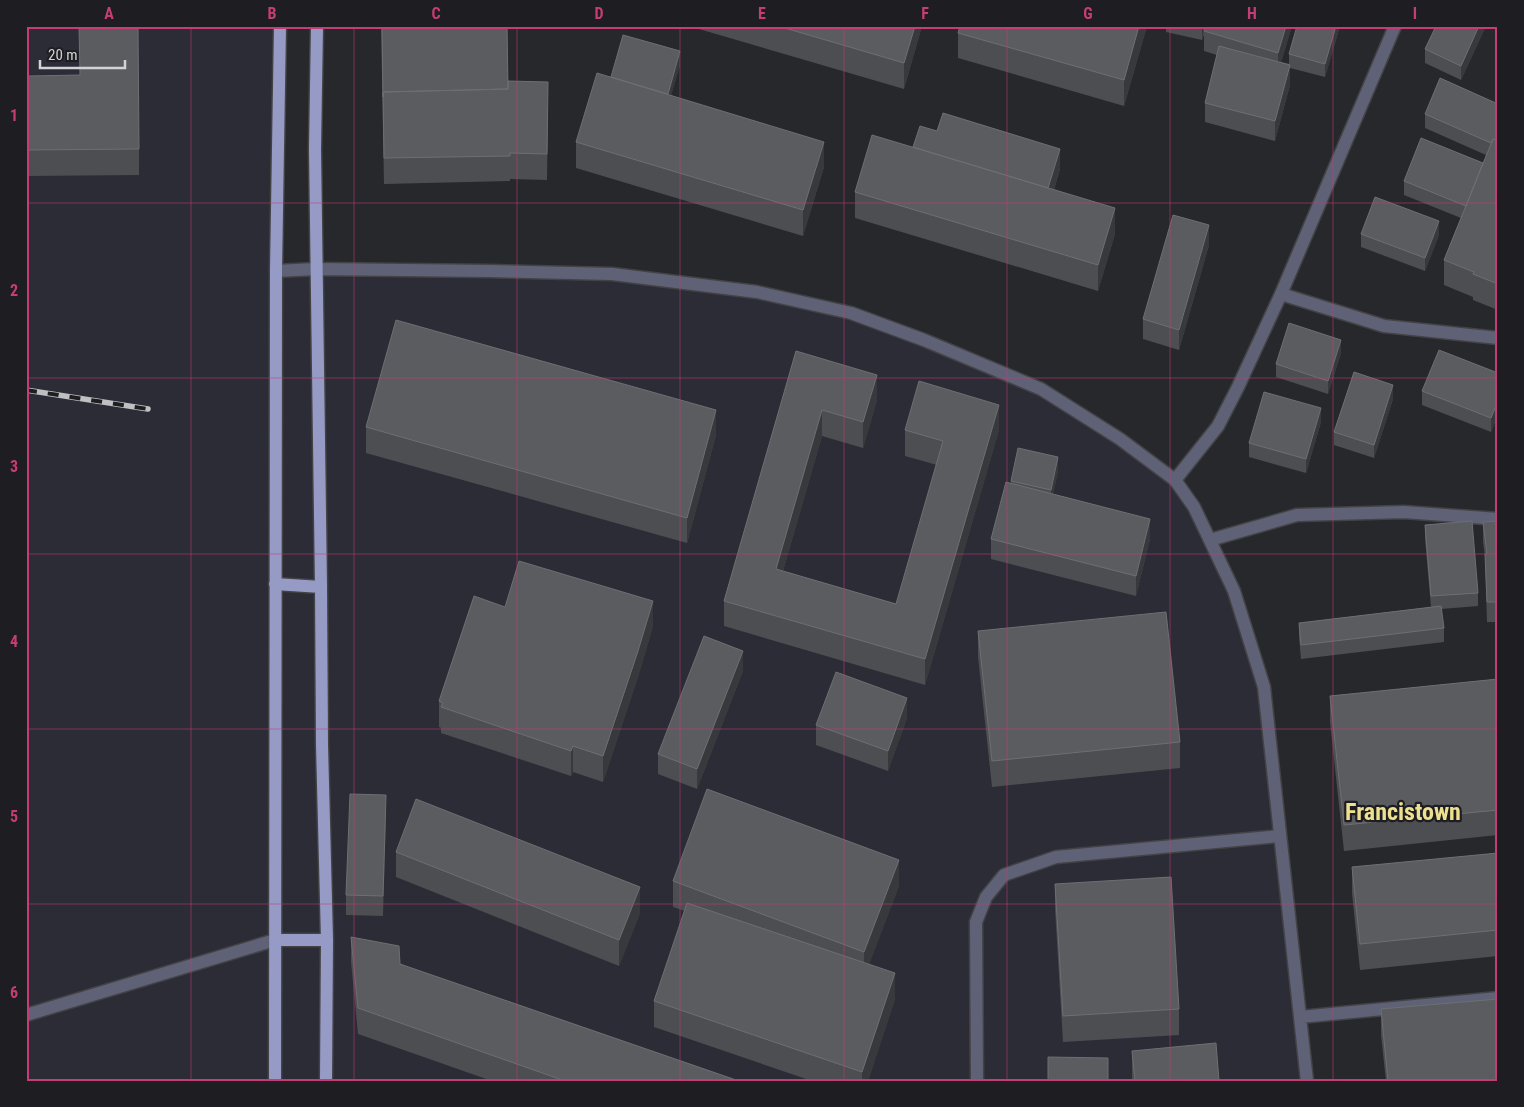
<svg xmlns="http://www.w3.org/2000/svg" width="1524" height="1107" viewBox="0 0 1524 1107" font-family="'Roboto Condensed',sans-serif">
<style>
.built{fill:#2b2c36}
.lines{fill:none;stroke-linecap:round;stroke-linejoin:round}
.minor-casing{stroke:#434346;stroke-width:15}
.major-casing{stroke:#434346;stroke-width:15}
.minor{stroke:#5f6276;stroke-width:12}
.major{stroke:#969bc5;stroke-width:12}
.rail-casing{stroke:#c0c0c3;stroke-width:5.5}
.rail{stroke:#1e1e22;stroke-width:4;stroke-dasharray:11;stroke-linecap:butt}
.wall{fill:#4d4e52}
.shaded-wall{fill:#38393c}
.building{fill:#5b5c60;stroke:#6e6f73}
.grid{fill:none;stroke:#c53d74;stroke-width:1;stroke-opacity:0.55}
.labels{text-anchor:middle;stroke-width:4.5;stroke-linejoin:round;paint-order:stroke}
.town-label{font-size:24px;font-weight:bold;fill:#eee091;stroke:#1e1e22}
.neatline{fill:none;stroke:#c53d74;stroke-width:2}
.grid-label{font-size:16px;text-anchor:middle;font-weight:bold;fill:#c53d74}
</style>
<rect width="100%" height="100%" fill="#27282b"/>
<!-- built -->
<path class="built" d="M26,26H280L276,271L612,274L851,313L1041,389L1175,481L1210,540L1264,687L1307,1081H26Z"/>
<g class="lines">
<defs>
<path id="minor" d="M276,271L316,269L489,271L612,274L757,292L851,313L924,340L1041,389L1120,439L1175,480L1194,507L1234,591L1264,687L1307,1081
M1281,294L1384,326L1498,338
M1175,480L1218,426L1238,387L1281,294L1395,26
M1210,540L1297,515L1404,512L1498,519
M26,1015L275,940
M1300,1017L1498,998
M977,1081L976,922L986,897L1004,875L1056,857L1279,836"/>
<path id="major" d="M317,26L315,149L321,587L322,745L327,940L326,1081
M275,584L321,587
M275,940H327
M275,1081L276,271L280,26"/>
</defs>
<!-- minor casing -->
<use href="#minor" class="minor-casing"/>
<!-- major casing -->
<use href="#major" class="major-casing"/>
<!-- minor -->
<use href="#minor" class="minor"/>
<!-- major -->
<use href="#major" class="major"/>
<defs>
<path id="rail" d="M26,390L148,409"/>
</defs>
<!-- rail casing -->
<use href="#rail" class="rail-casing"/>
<!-- rail -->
<use href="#rail" class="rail"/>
</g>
<!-- wall -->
<path class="wall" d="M381,26H507L508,89L548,108L547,180L510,179V181L384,184Z
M699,26H922L904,89L699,29Z
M1147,26L1124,106L958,58V33Z
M1166,26H1292L1281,62L1289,64V54L1340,26L1325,77L1290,68V85L1275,141L1205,122V103L1217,55L1204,51V35L1202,40L1166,32Z
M1436,26H1486L1461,80L1425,63V49Z
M680,65L671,95L824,167L803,236L576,168V142L611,77Z
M26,75L139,149V175L26,176Z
M1498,104V310L1473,300V297L1444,285V260L1461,218L1404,195V181L1483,163L1486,155L1425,128V114Z
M913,147L1060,169L1054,190L1115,234L1098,291L855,218V192Z
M1361,234L1439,235L1425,271L1361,247Z
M1209,245L1179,350L1143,339V319Z
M796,351L877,400L863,448L822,436L783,571L896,604L937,465L905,456V430H999L925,685L724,626V601Z
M1341,353L1328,394L1276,377V364Z
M1498,373V415L1491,432L1422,405V391Z
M1393,399L1374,458L1334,445V432Z
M1321,422L1306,473L1249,457V443Z
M366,427L716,435L687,543L366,453Z
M1058,471L1053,494L1150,539L1136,596L991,559V539L1011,483V481Z
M1498,521V622H1487L1485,557L1483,542V522Z
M1425,525L1478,593V606L1441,609L1444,628V642L1301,659L1299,637V623L1431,607L1425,539Z
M505,607L653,626L638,677L603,782L573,772L571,776L441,733V728L439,727V701Z
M978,631L1180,742V768L992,787L978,657Z
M743,671L697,789L658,774V754Z
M1498,679V835L1344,851L1330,722V696Z
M907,718L888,771L816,745V725Z
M386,815L383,916L346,915V895Z
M396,852L640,913L619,966L396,877Z
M1498,853V956L1360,970L1352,893V867Z
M673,881L899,886L869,964L895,999L868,1081H812L654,1027V1001L685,911L673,907Z
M1055,884L1179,1009V1035L1063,1042L1055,909Z
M26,893H28V987H26Z
M351,937L400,964L739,1081H492L358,1034L351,962Z
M1381,1009L1498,1081H1386L1381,1035Z
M1132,1051L1219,1081H1132Z"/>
<!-- shaded-wall -->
<path class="shaded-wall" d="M915,26H922L904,89V63Z
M1139,26H1147L1124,106V80Z
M1206,26L1204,31L1202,40V27Z
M1286,26H1292L1278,73V53Z
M1336,26H1340L1325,77V64Z
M1479,26H1486L1461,80V66Z
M680,51V65L667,110V96Z
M1290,65V85L1275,141V121Z
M1498,132V146L1493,144Z
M824,142V167L803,236V210Z
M1060,149V169L1048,209V189Z
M1115,208V234L1098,291V265Z
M1439,221V235L1425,271V258Z
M1209,225V245L1179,350V330Z
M1341,340V353L1328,394V381Z
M877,375V400L863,448V422Z
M1393,385V399L1374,458V445Z
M1498,401V415L1491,432V418Z
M999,405V430L925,685V659Z
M1321,408V422L1306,473V459Z
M716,410V435L687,543V518Z
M822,410V436L776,595V569Z
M1058,457V471L1051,504V490Z
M1150,519V539L1136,596V576Z
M653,601V626L638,677L603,782V756Z
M743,651V671L697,789V769Z
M907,698V718L888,771V751Z
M573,746V772L571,776V751Z
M386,795V815L383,916V896Z
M899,860V886L864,978V952Z
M640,887V913L619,966V940Z
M895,973V999L868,1081H862V1072Z"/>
<!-- building -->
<path class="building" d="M79,26H138L139,149L26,150V75L28,76L80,75Z
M382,26H507L508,89L383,92V97Z
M778,26H915L904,63Z
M960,26H1139L1124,80L958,33Z
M1205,26H1286L1278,53L1204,31Z
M1297,26H1336L1325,64L1289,54Z
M1436,26H1479L1461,66L1425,49Z
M623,35L680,51L668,94L611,77Z
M1219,46L1290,65L1275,121L1205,103Z
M597,73L824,142L803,210L576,142Z
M1440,78L1498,104V132L1495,140L1493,139L1491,143L1425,114Z
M508,81L548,82L547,154L510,153V156L384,158L383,92L508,89Z
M943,113L1060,149L1048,188L913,147L920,126L937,131Z
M872,135L1115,208L1098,265L855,192Z
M1421,138L1483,163L1466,206L1404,181Z
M1493,139L1498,141V284L1473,274L1474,272L1444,260Z
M1375,197L1439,221L1425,258L1361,234Z
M1173,215L1209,225L1179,330L1143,319Z
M396,320L716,410L687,518L366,427Z
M1289,323L1341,340L1328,381L1276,364Z
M1439,350L1498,373V401L1491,418L1422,391Z
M796,351L877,375L863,422L822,410L776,569L896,604L943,441L905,430L919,381L999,405L925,659L724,601Z
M1354,372L1393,385L1374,445L1334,432Z
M1264,392L1321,408L1306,459L1249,443Z
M1018,448L1058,457L1051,490L1011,481Z
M1006,482L1150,519L1136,576L991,539Z
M1472,521L1478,593L1431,596L1425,525Z
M1498,521V602H1487L1485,554L1487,553L1483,522Z
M519,561L653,601L638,651L603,756L573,746L571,751L441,707L443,703L439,701L474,596L505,607Z
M1441,606L1444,628L1301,645L1299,623Z
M1166,612L1180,742L992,761L978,631Z
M704,636L743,651L697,769L658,754Z
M836,672L907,698L888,751L816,725Z
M1498,679V810L1344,825L1330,696Z
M707,789L899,860L864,952L673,881Z
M350,794L386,795L383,896L346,895Z
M416,799L640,887L619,940L396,852Z
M1498,853V930L1360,944L1352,867Z
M1171,877L1179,1009L1063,1016L1055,884Z
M26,893H28V962H26Z
M687,903L895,973L862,1072L654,1001Z
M351,937L399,946L400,964L739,1081H565L358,1008Z
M1498,999V1081H1388L1381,1009Z
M1216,1043L1219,1081H1135L1132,1051Z
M1048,1057L1108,1058V1081H1048Z"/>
<!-- grid -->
<path class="grid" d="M191,26V1081M354,26V1081M517,26V1081M680,26V1081M844,26V1081M1007,26V1081M1170,26V1081M1333,26V1081M26,203H1498M26,378H1498M26,554H1498M26,729H1498M26,904H1498"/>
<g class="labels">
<!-- town labels -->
<g class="town-label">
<text x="1403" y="820">Francistown</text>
</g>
</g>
<!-- border -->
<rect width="1524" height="1107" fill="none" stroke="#1e1e22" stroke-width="55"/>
<!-- scale -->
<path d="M40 60v8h85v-8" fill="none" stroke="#d3d3d6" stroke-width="2.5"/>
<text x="48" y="60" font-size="15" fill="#d3d3d6" stroke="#1e1e22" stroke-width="4" paint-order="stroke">20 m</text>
<rect x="28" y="28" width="1468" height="1052" class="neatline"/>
<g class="grid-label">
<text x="109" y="19">A</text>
<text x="272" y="19">B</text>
<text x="436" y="19">C</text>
<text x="599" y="19">D</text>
<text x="762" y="19">E</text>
<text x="925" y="19">F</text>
<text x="1088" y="19">G</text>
<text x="1252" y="19">H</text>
<text x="1415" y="19">I</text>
<text x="14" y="121">1</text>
<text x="14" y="296">2</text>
<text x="14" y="472">3</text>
<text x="14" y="647">4</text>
<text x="14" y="822">5</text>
<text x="14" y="998">6</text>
</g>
</svg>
